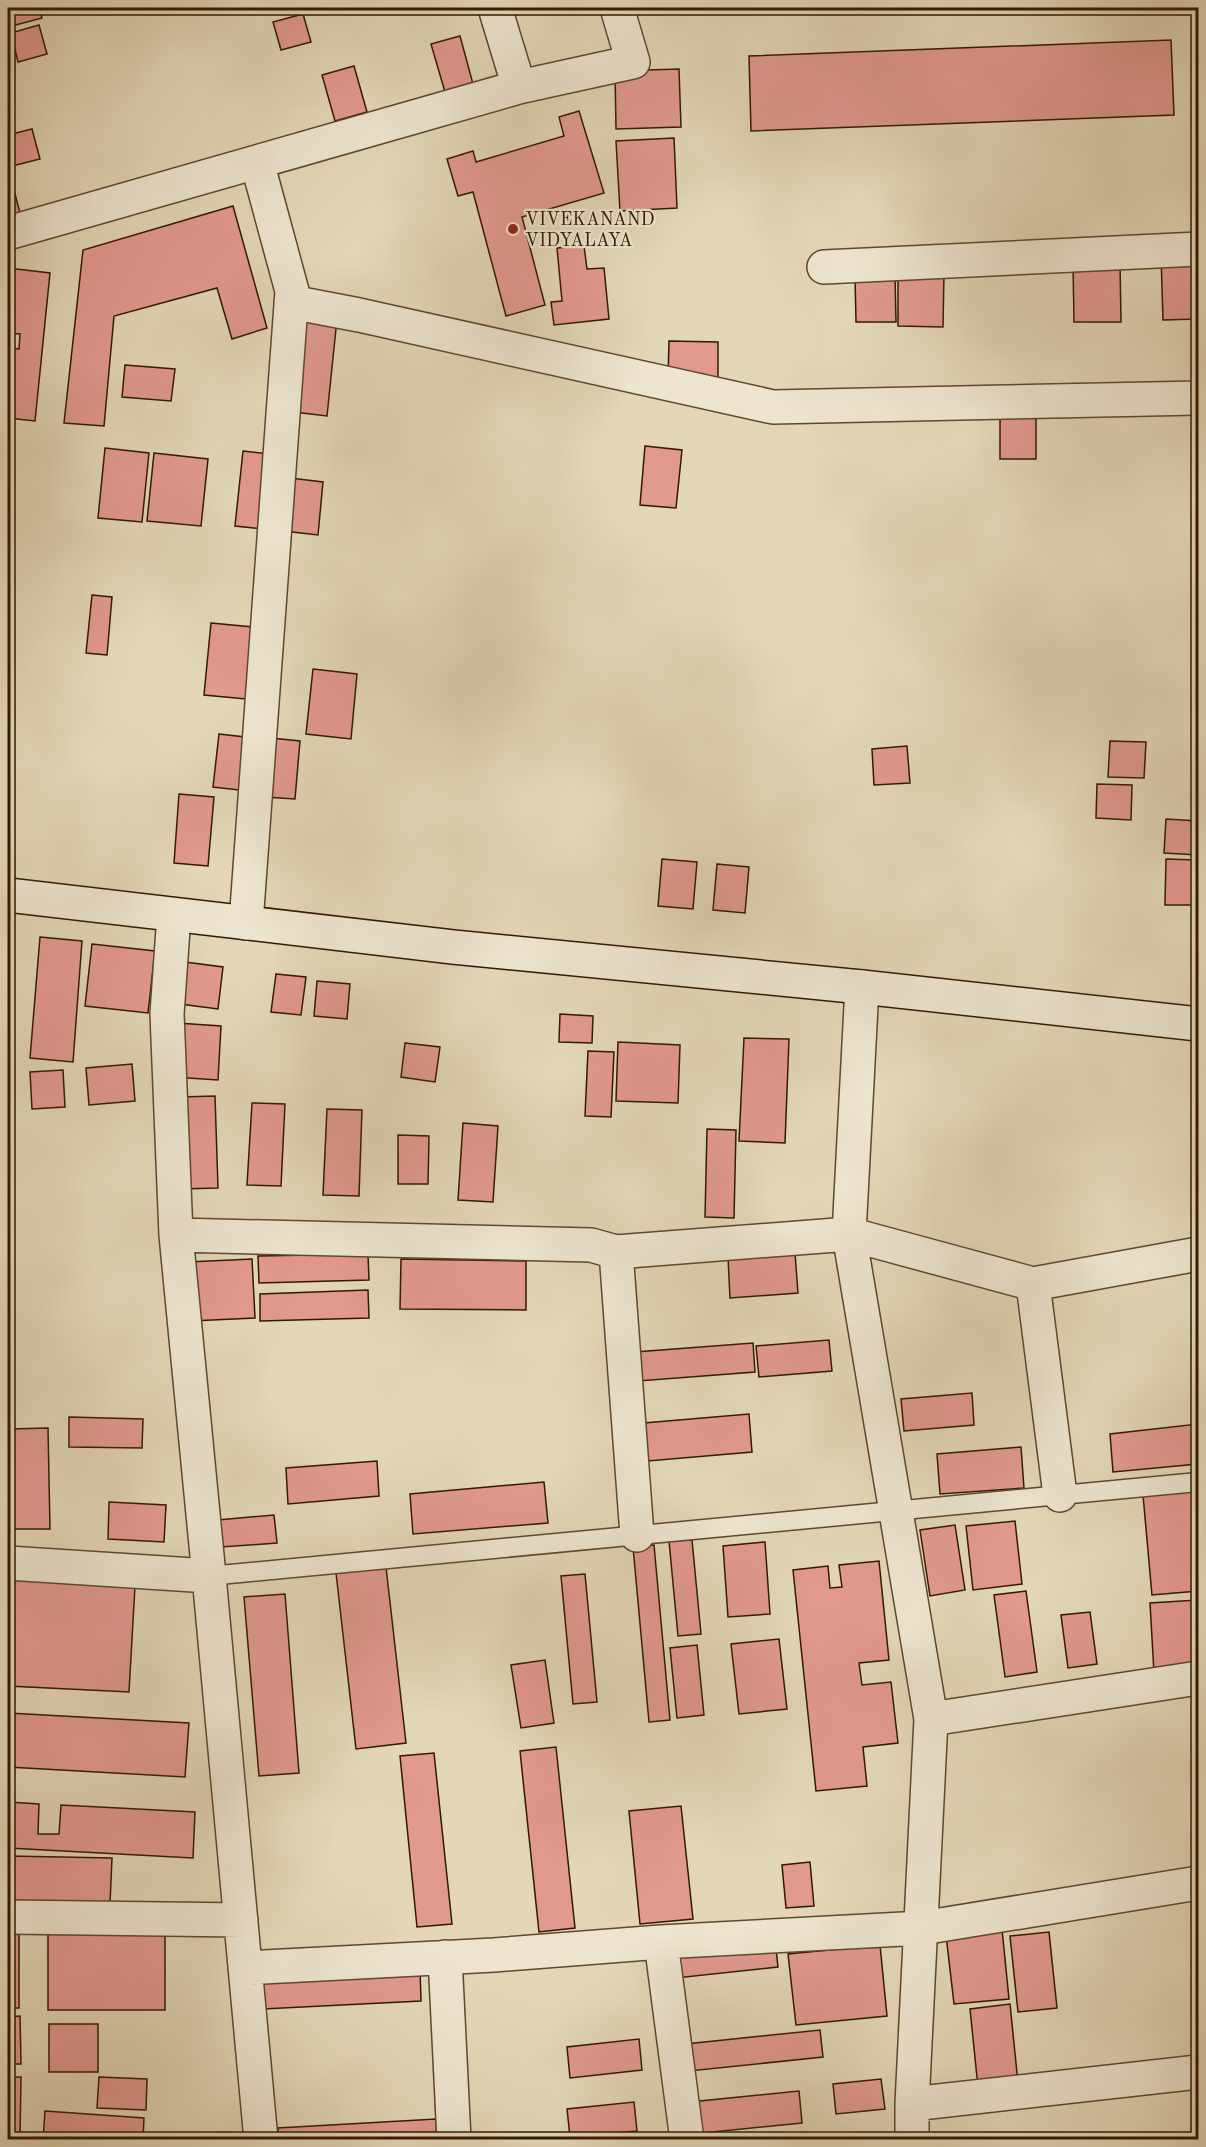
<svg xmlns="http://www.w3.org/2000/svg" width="1206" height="2147" viewBox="0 0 1206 2147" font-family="'Old Standard TT',serif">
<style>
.building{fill:#e29990;stroke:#321801;stroke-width:1.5}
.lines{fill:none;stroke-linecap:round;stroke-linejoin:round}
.lane-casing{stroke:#5e482e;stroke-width:21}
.street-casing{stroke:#5e482e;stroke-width:36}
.secondary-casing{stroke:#321801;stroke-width:36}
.lane{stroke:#ede5d0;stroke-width:18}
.street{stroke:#ede5d0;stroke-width:33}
.secondary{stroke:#ede5d0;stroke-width:33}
.poi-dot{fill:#8f2418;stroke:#ede5d0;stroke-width:2}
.labels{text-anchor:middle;stroke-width:4.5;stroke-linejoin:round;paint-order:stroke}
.poi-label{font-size:18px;fill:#321801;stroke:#ede5d0;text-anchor:start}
</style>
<rect width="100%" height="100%" fill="#e3d7b7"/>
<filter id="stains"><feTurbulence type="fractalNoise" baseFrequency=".00333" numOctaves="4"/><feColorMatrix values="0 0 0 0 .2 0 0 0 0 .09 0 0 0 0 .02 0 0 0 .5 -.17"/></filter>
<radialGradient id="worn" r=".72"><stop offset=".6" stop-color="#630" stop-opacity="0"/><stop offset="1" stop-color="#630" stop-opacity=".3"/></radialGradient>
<!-- building -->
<path class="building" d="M8,8H39L42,18L8,27Z
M303,14L311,42L281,50L273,22Z
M39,25L47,54L18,62L11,33Z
M460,36L473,84L445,92L431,44Z
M1171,40L1174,115L751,131L749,56Z
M354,66L367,112L335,121L322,75Z
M679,69L681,127L616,129L615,71Z
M579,111L604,193L522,217L545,305L506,316L473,192L458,196L447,159L473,151L476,162L564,136L559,117Z
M32,129L40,159L12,166L8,148V135Z
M674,138L677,208L620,211L616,141Z
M8,167L21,217L8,221Z
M233,206L267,328L232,339L217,288L114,316L104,426L64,423L83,250Z
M584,246L587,269L604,268L609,319L554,325L551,302L562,301L557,248Z
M1198,254V319L1163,320L1161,255Z
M1120,263L1121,322H1074L1073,264Z
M8,268L50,273L35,421L8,418V348L19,349L20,334L8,333Z
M898,273L944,274L943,327L898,326Z
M895,275L896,322H856L855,276Z
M304,316L337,319L327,416L294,412Z
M669,341L718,342V377H668Z
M125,365L175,369L171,401L122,397Z
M1000,406H1036V459H1000Z
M645,446L682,450L676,508L640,505Z
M105,448L149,453L142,522L98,518Z
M243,451L270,454L262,529L235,526Z
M154,453L208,459L201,526L147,521Z
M290,478L323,482L318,535L284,531Z
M92,595L112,597L107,655L86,653Z
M211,623L253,627L246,699L204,695Z
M313,669L357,674L351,739L306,734Z
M219,734L245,737L239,790L213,787Z
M271,738L300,741L295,799L265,797Z
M1110,741L1146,742L1144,778L1108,777Z
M907,746L910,783L874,785L872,749Z
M1097,784L1132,785L1131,820L1096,818Z
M179,794L214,797L208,866L174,863Z
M1166,819L1198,821V855L1164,853Z
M662,859L697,862L693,909L658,906Z
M1166,859L1198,860L1197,905H1165Z
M717,864L749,867L745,913L713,910Z
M40,937L82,941L73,1062L30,1058Z
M92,944L155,951L148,1013L85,1006Z
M185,962L223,967L218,1009L180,1004Z
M276,974L306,977L301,1015L271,1012Z
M317,981L350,984L347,1019L314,1016Z
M560,1014L593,1016L592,1043L559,1042Z
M177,1023L221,1026L218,1080L173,1077Z
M744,1038L789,1039L785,1143L739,1141Z
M618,1042L680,1045L678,1103L616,1101Z
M405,1043L440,1047L435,1082L401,1077Z
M588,1051L614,1052L611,1117L585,1116Z
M132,1064L135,1101L89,1105L86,1068Z
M63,1070L65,1107L32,1109L30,1072Z
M215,1096L218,1188L181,1189L179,1097Z
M252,1103L285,1104L281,1186L247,1185Z
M327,1109L362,1110L359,1196L323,1195Z
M463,1123L498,1126L493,1202L458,1200Z
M707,1129L736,1130L734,1218L705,1217Z
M398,1135L429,1136L428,1184H398Z
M795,1253L798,1293L730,1298L728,1257Z
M368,1254L369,1280L259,1283L258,1256Z
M252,1259L255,1318L191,1321L188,1262Z
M401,1259L526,1261V1310L400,1309Z
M368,1290L369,1318L260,1321V1294Z
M829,1340L832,1371L759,1377L756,1346Z
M753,1343L755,1372L638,1381L635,1352Z
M972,1393L974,1425L904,1431L901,1399Z
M749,1414L752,1452L648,1461L644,1423Z
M69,1417L143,1419L142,1448L69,1447Z
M1198,1424V1464L1113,1472L1110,1434Z
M48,1428L50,1529H8V1429Z
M1021,1447L1024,1488L940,1494L937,1454Z
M377,1461L379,1496L288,1504L286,1468Z
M544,1482L548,1523L413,1534L410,1494Z
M1198,1490V1591L1152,1595L1143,1495Z
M109,1502L166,1505L164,1542L108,1539Z
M274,1515L277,1543L221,1547L218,1520Z
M1015,1521L1022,1584L973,1590L966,1526Z
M955,1525L965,1590L930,1596L920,1530Z
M692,1540L701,1634L678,1636L669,1541Z
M765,1542L770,1614L728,1617L723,1546Z
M654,1545L670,1720L649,1722L633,1547Z
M879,1561L889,1660L859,1663L862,1685L891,1682L898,1743L863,1747L867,1786L816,1791L793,1570L828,1566L830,1588L842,1587L839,1565Z
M386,1567L406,1743L356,1749L336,1573Z
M585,1574L597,1702L573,1704L561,1576Z
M8,1579L135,1586L129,1692L8,1686Z
M1026,1591L1037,1672L1005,1677L994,1595Z
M285,1594L299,1773L259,1776L244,1597Z
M1198,1600V1670L1154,1673L1150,1603Z
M1090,1612L1097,1664L1068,1668L1061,1615Z
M779,1639L787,1709L739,1714L731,1644Z
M697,1645L704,1715L677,1718L670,1648Z
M545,1660L554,1723L521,1728L511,1665Z
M8,1713L189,1723L185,1777L8,1767Z
M556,1747L575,1928L539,1932L520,1751Z
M434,1753L452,1924L417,1927L400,1756Z
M8,1802L39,1804L38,1834H59L61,1805L195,1812L193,1858L8,1848Z
M681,1806L693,1919L640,1924L629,1811Z
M8,1856L112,1858L110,1904L8,1902Z
M810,1862L814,1906L786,1908L782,1865Z
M8,1919H19V2008H8Z
M48,1919H165V2010H48Z
M1002,1929L1009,1999L954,2004L946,1935Z
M1049,1932L1057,2008L1018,2012L1010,1936Z
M775,1940L778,1967L676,1978L673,1950Z
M880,1945L887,2016L796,2025L788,1954Z
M420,1968L421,2001L263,2009L261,1977Z
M1010,2004L1018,2083L978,2087L970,2009Z
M20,2016L21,2064H8V2017Z
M49,2024H98V2072H49Z
M820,2030L823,2057L689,2071L686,2044Z
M639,2039L642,2070L570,2078L567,2047Z
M8,2077H21L20,2140H8Z
M99,2077L147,2079L146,2110L97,2108Z
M881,2079L885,2109L836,2114L833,2084Z
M799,2091L802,2123L693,2134L690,2102Z
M634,2102L637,2131L570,2137L567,2109Z
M45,2111L144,2118L143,2140H43Z
M436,2119L437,2140H279L278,2128Z"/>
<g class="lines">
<defs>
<path id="lane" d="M209,1576L1198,1482"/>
<path id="street" d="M495,8L519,87
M8,233L519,87L633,62L617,8
M824,267L1198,249
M291,302L359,315L773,407L1198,398
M174,915L167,1014L176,1235L209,1576
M246,923L292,291L257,162
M862,987L849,1234L1033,1284
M176,1235L591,1245L616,1252L849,1234L931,1719L912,2104V2140
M616,1252L637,1535
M1060,1495L1033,1284L1198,1254
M8,1563L209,1576L261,2140
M931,1719L1198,1678
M8,1917L241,1920
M661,1942L687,2140
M445,1957L454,2140
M245,1968L494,1955L661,1942L922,1928L1198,1883
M912,2104L1198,2072"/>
<path id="secondary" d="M8,895L453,947L862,987L1198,1024"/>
</defs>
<!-- lane casing -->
<use href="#lane" class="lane-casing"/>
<!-- street casing -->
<use href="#street" class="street-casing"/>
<!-- secondary casing -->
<use href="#secondary" class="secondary-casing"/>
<!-- lane -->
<use href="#lane" class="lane"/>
<!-- street -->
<use href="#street" class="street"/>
<!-- secondary -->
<use href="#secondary" class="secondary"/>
</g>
<!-- markers -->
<circle class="poi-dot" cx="513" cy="229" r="6"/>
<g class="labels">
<!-- poi labels -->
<g class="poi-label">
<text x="525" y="225">VIVEKANAND<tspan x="525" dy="21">VIDYALAYA</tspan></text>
</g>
</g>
<!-- margin -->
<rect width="1206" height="2147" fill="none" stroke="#e3d7b7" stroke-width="30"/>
<rect x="9" y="9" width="1188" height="2129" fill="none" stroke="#321801" stroke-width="3"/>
<rect x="15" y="15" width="1176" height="2117" fill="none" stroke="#321801" stroke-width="1.5"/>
<rect width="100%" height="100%" filter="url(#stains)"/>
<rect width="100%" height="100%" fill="url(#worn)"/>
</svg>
